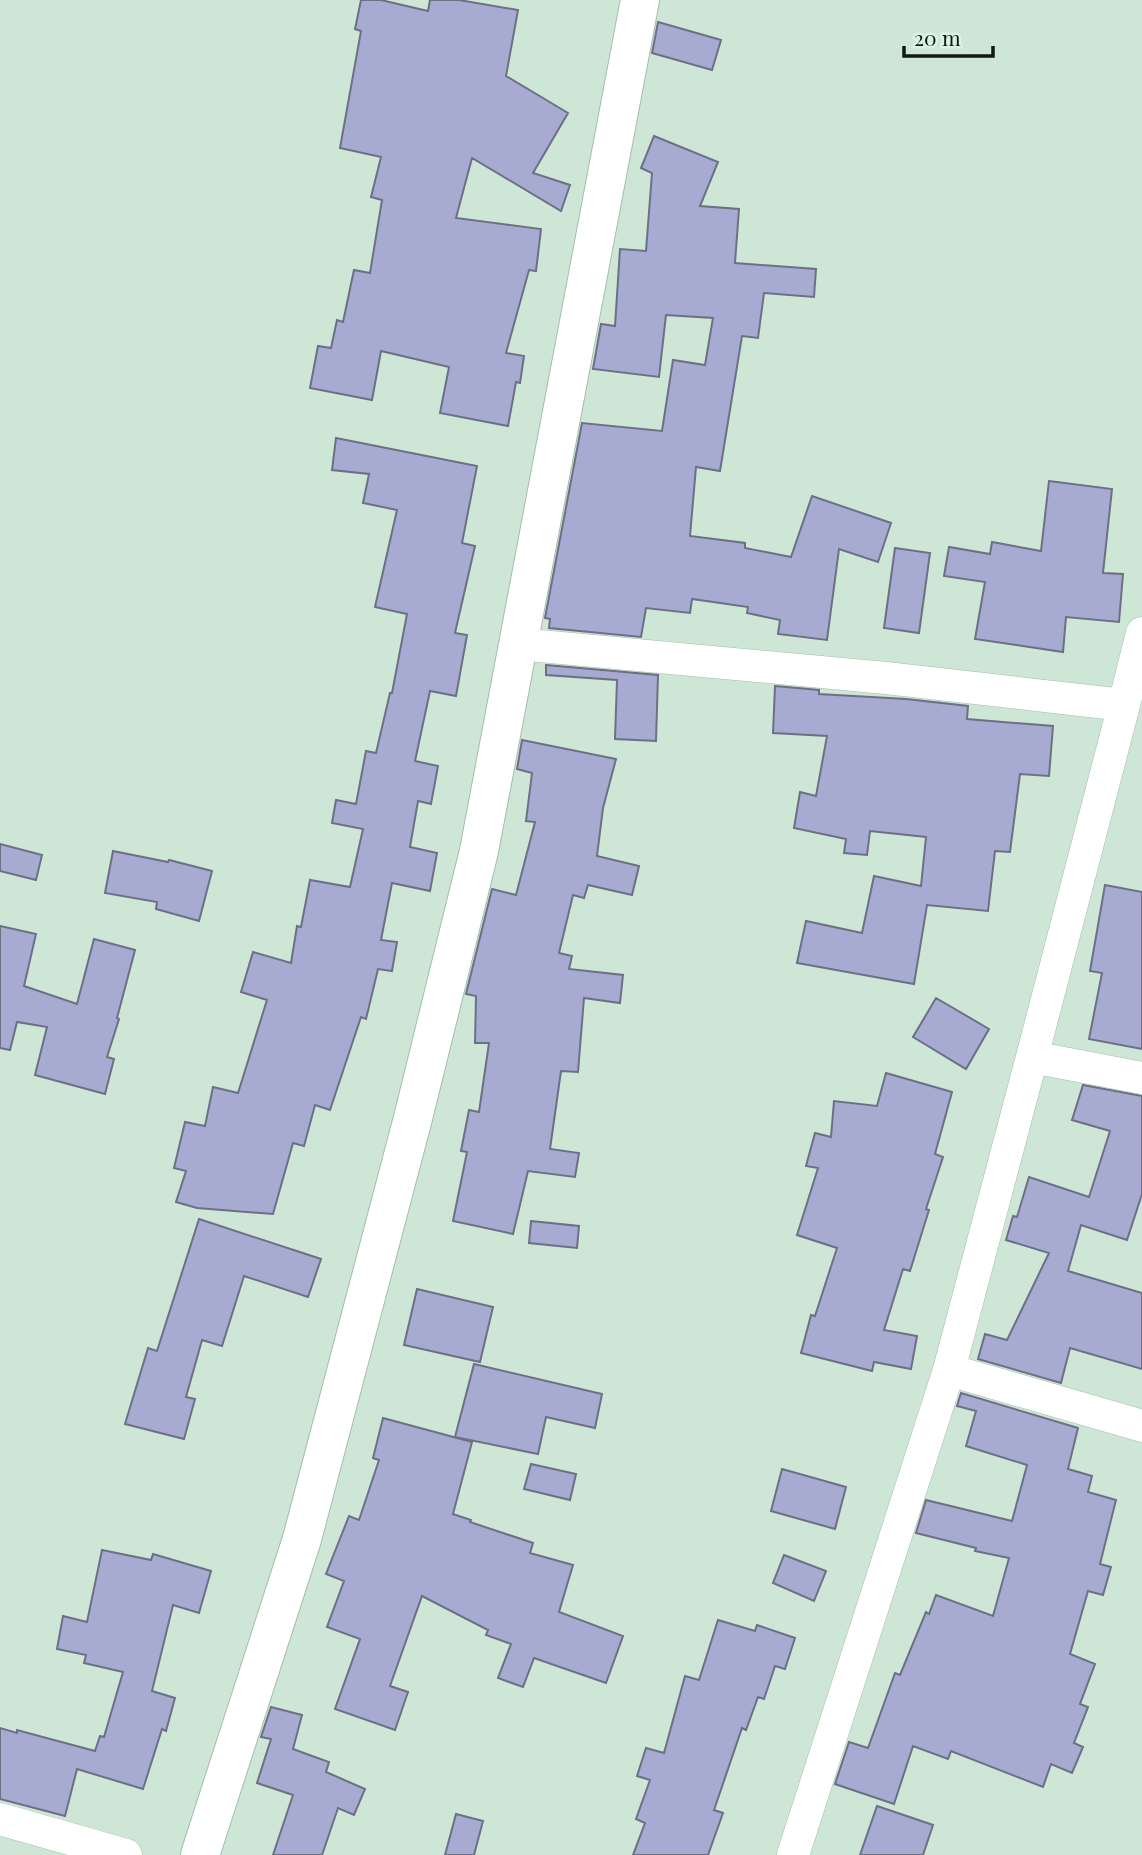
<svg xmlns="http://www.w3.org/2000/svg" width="1142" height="1855" viewBox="0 0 1142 1855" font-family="'Playfair Display',serif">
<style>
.building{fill:#a7abd2;stroke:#6d7085;stroke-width:2}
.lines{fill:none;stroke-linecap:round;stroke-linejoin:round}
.street-casing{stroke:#a5bdad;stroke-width:33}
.secondary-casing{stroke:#a5bdad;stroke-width:40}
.street{stroke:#fff;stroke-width:32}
.secondary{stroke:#fff;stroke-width:38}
</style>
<rect width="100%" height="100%" fill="#cee6d6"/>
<!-- building -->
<path class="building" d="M361,0H381L428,11L430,0H459L518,10L506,76L568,113L533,173L570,185L561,211L472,158L456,218L541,229L536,271L529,270L506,353L524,356L520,383L516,382L508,426L440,413L449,367L381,351L372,400L310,388L318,346L331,348L337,320L343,322L354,270L370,273L382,200L371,197L381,157L340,148L361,31L355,29Z
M658,22L721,40L712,70L652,53Z
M654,136L718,162L700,206L739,209L735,263L816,269L814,297L764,293L758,338L742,336L720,471L696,467L690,536L745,543V548L791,557L812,496L891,523L878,562L839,549L827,640L778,634L780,620L747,613L748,607L692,599L690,613L646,608L641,637L549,628L550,619L545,618L582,423L662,431L673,360L705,365L713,318L666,315L659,377L593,369L601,324L615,326L620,249L646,251L652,173L641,168Z
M336,438L477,466L462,543L475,546L455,633L467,635L456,696L430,691L415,761L438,766L431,804L418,801L410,847L437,853L430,891L392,883L381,940L397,942L392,971L378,969L366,1019L361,1017L330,1110L315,1105L304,1146L293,1143L273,1214L197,1208L176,1202L186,1171L174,1168L185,1122L205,1126L213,1087L238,1093L267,1000L241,992L253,952L291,963L297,926L301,927L310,880L350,887L363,829L332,823L336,800L356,804L366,751L376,753L390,693H392L407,614L375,607L397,510L363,503L369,474L332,470Z
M1049,481L1112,489L1103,573L1123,574L1119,622L1066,617L1063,652L975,639L985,582L944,576L949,547L990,554L992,542L1041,551Z
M895,548L930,553L919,633L884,628Z
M546,665L658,675L656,741L615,739L617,680L546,675Z
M775,686L819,690V694L906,699L968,706L967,719L1053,726L1049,776L1020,774L1010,852L995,851L988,911L927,905L914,984L797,963L806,921L862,933L874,876L921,886L926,837L870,831L867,855L844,853L846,839L794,828L800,792L816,796L827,736L773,733Z
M522,740L616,759L603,808L597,856L639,866L632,895L588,885L584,898L573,895L559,953L572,956L569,969L623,975L620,1003L584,998L578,1072L561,1071L550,1149L579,1153L575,1177L528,1171L513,1234L453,1221L467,1152L461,1151L469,1110L479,1112L489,1043H475L476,996L466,994L492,889L516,895L535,822L526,821L532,773L517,769Z
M0,844L42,855L36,880L0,871Z
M113,851L168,862L169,860L212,871L199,921L156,909L157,902L105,893Z
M1105,885L1142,892V1049L1089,1039L1102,973L1090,971Z
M0,926L36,934L24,986L77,1004L94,939L135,950L117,1018L119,1019L107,1057L114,1059L105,1094L35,1075L47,1027L17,1022L10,1050L0,1048Z
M936,998L989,1029L966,1069L913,1037Z
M886,1073L952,1092L935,1154L943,1157L926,1209L929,1210L910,1271L903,1269L884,1330L917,1336L911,1369L874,1362L872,1371L801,1353L811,1315L815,1316L837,1248L797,1235L818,1168L806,1166L815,1133L831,1137L834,1101L877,1106Z
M1083,1085L1142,1096V1194L1127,1240L1081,1225L1068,1271L1142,1293V1369L1070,1348L1061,1383L978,1359L985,1334L1007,1340L1049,1253L1006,1240L1013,1216L1017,1217L1029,1177L1089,1197L1110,1131L1072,1120Z
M199,1219L321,1259L308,1297L244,1276L222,1346L202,1340L186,1397L195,1399L184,1439L125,1424L148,1348L157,1351Z
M531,1221L579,1226L577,1248L529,1243Z
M417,1289L493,1307L480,1362L404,1345Z
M474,1364L602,1394L595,1428L546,1417L538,1454L455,1437Z
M961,1393L1078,1428L1068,1469L1092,1476L1088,1492L1116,1500L1100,1564L1111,1567L1103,1595L1088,1591L1070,1654L1095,1664L1080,1704L1088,1707L1074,1743L1083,1747L1072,1773L1051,1764L1043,1787L951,1751L948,1759L913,1746L894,1804L835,1784L849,1742L868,1748L895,1673L900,1675L926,1612L929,1614L936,1595L993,1616L1009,1558L975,1551L976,1548L916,1533L926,1500L1012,1521L1027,1465L966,1446L976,1411L957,1406Z
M383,1418L472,1442L453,1514L471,1520L470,1522L533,1543L530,1553L573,1565L559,1612L623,1636L606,1683L534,1658L523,1687L498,1678L511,1644L486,1635L488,1630L422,1596L390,1686L408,1692L395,1730L335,1709L360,1639L327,1627L344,1581L326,1574L349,1516L359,1520L379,1460L373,1458Z
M531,1464L576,1474L570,1500L524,1489Z
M782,1469L846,1487L835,1529L771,1511Z
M102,1550L151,1560L153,1554L211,1571L199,1613L173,1605L152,1691L175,1698L166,1731L162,1729L143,1789L77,1769L65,1816L0,1799V1728L17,1733V1730L95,1751L100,1736L104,1737L123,1672L84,1663L86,1655L57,1649L63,1616L87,1622Z
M784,1555L826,1571L814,1601L773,1583Z
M718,1620L755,1631L757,1625L795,1638L785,1669L775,1666L764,1699L758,1697L746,1730L742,1728L714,1810L723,1813L708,1855H633L645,1823L636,1819L650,1780L637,1776L646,1748L664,1753L685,1676L699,1680Z
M271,1707L302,1715L293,1749L329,1762L326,1772L365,1789L354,1815L338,1808L322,1855H273L293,1795L257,1783L271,1739L261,1737Z
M877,1806L933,1825L923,1855H860Z
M456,1814L483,1821L474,1855H445Z"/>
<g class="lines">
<defs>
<path id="street" d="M518,644L886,678L1124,705L1032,1057L1142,1078
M1124,705L1142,633
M949,1370L1142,1426
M0,1819L126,1855
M793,1855L949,1370L1032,1057"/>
<path id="secondary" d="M200,1855L302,1539L413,1118L479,851L640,0"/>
</defs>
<!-- street casing -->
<use href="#street" class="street-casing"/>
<!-- secondary casing -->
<use href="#secondary" class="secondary-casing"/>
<!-- street -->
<use href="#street" class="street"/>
<!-- secondary -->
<use href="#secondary" class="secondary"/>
</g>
<!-- scale -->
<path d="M904 46v10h89v-10" fill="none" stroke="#101913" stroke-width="3.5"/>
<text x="914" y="46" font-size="21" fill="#101913" stroke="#dbf3e3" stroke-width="5" paint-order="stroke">20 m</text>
</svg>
